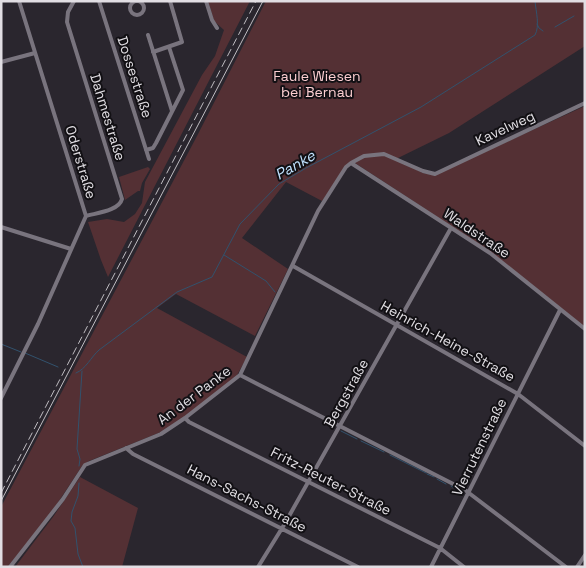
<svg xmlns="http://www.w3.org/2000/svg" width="586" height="568" viewBox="0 0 586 568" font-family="'Space Grotesk',sans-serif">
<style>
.green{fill:#543034}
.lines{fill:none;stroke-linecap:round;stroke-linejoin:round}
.stream{stroke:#32526d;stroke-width:1}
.minor{stroke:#79747e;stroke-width:4}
.tram{stroke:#bfbcc1;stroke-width:1}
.rail{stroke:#bfbcc1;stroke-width:1;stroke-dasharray:8 4;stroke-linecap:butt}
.labels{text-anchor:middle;stroke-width:4;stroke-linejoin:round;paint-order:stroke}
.park-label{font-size:14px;fill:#fcced1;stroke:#121014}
.street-label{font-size:14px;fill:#e1dee3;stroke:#121014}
.water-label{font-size:15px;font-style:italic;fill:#c1e2ff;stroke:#121014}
</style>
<rect width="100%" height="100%" fill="#2a262e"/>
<!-- green -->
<path class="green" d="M208,1H250L108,277L101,260L88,222L107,219L124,222L135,214L142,203L145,182L202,75L215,56L224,30L214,21Z
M266,1H585V46L449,133L398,158L397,160L423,173L434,175L585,106V327L491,252L352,161L322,201L286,182L242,238L288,269L255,336L176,294L157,308L247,357L236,377L183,418L161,432L89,461L82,466L55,507L8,567H1V507L197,136Z
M148,167L150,169L142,183L140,191H138L125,200L119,177Z
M80,477L138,508L122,567H15L53,517Z"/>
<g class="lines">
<!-- stream -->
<path class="stream" d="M537,24L539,28L543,31
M555,27L574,16
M224,255L266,281L275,292
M1,344L21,352
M25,353L58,367
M76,373C86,369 91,357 99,350L177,292L212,277L240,224L279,184L306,168L421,107L535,35C540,26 536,12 535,1
M341,431L357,439
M361,441L384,452
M390,455L426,473
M79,466L80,459L77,449L82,371
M427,474L434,477
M437,479L446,484
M79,483L78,496L72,512L71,521L75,528L78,554L83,567
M451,486L462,492"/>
<!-- minor -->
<path class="minor" d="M130 8a7 7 0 1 1 14 0a7 7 0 1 1-14 0Z
M74,1L68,12L67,22L122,199C119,211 96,213 86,216
M99,1L149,159
M206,1L212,20L217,28
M148,35L172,111
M153,52L182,42L170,1
M1,62L35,53
M146,150L153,148L156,143L183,90L169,47
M351,163L490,253L585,329
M1,227L71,249
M293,266L518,394L585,446
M240,375L465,490L566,567
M1,398L38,324L86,216L19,1
M185,418L189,422L440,548L464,567
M126,448L133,454L358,567
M10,567L63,499L85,465L161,434L185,418L240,375L318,211L346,167L351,163L364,156L384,154L423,171L435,174L585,103
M258,567L284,525L451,228
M431,567L560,310
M577,567L585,555"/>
<!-- tram -->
<path class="tram" d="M1,501L263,1"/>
<!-- rail -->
<path class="rail" d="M1,493L256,1"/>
</g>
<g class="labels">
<!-- park labels -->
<g class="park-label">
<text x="317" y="81">Faule Wiesen<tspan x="317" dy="16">bei Bernau</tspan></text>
</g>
<!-- street labels -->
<g class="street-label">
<text transform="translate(135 77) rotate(72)" y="5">Dossestraße</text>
<text transform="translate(108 117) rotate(73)" y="5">Dahmestraße</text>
<text transform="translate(505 128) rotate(-25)" y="5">Kavelweg</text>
<text transform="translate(81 162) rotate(73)" y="5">Oderstraße</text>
<text transform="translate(477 233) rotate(34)" y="5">Waldstraße</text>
<text transform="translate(448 341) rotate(29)" y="5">Heinrich-Heine-Straße</text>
<text transform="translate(346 393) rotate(-61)" y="5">Bergstraße</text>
<text transform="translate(194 395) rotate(-37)" y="5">An der Panke</text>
<text transform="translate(479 447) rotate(-64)" y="5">Vierrutenstraße</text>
<text transform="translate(331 481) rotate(27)" y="5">Fritz-Reuter-Straße</text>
<text transform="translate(247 498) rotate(27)" y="5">Hans-Sachs-Straße</text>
</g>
<!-- water labels -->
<g class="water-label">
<text transform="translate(295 165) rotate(-30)" y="5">Panke</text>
</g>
</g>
<!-- border -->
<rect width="586" height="568" fill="none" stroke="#e1dee3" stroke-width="5"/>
</svg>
